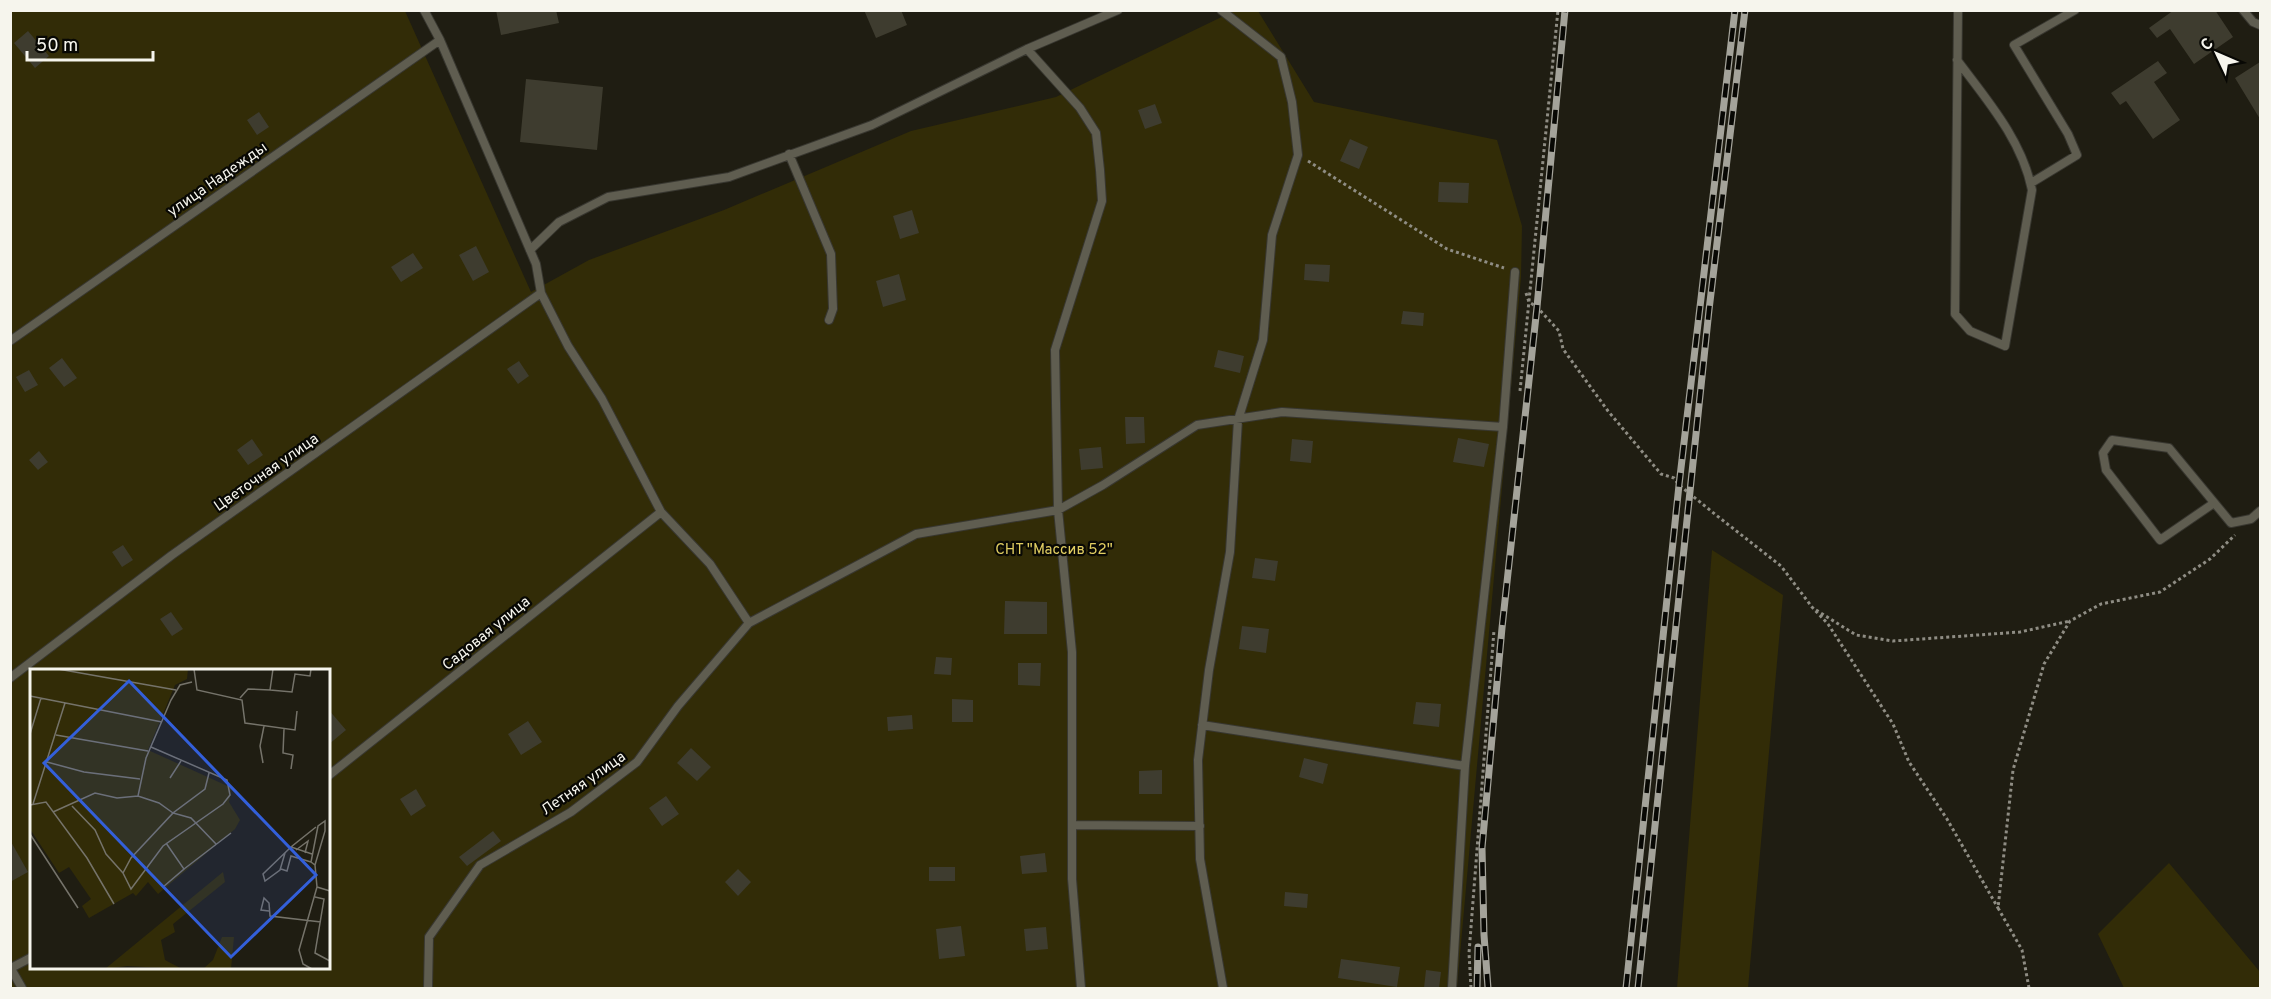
<svg xmlns="http://www.w3.org/2000/svg" width="2271" height="999" viewBox="0 0 2271 999" font-family="Overpass,sans-serif">
<style>
.green{fill:#322c07;fill-rule:evenodd}
.building{fill:#3e3c2f}
.lines{fill:none;stroke-linecap:round;stroke-linejoin:round}
.service-casing{stroke:#383730;stroke-width:10}
.path{stroke:#8f8d84;stroke-width:3;stroke-dasharray:3 3;stroke-linecap:butt}
.service{stroke:#5f5d50;stroke-width:8}
.rail-casing{stroke:#a4a39a;stroke-width:7}
.rail{stroke:#080804;stroke-width:4.5;stroke-dasharray:14;stroke-linecap:butt}
.labels{text-anchor:middle;stroke-width:4.5;stroke-linejoin:round;paint-order:stroke}
.street-label{font-size:15px;fill:#f6f5ed;stroke:#080804}
.park-label{font-size:15px;fill:#e1ce62;stroke:#080804}
.inset-road{fill:none;stroke:#75736a;stroke-width:1.5}
.view{fill:#335fda;fill-opacity:0.15;stroke:#335fda;stroke-width:3}
.inset-edge{fill:none;stroke:#f6f5ed;stroke-width:3}
</style>
<rect width="100%" height="100%" fill="#1f1d12"/>
<!-- green -->
<path class="green" d="M10,11H405L531,292L589,260L724,210L911,131L1056,97L1234,11H1258L1314,102L1497,140L1522,226L1521,277L1457,988H11ZM32,670H328V968H32Z
M1712,550L1783,595L1748,988H1677Z
M2169,863L2260,972V988H2124L2098,934Z"/>
<!-- building -->
<path class="building" d="M496,10H556L559,23L501,35Z
M864,10H901L907,25L876,38Z
M2174,10H2215L2233,37L2194,64L2170,29L2157,38L2149,28Z
M28,31L49,56L35,68L14,43Z
M2158,61L2167,73L2154,82L2180,120L2153,139L2126,101L2120,105L2111,93Z
M2260,62V119L2235,78Z
M526,79L603,87L597,150L520,142Z
M1155,104L1162,123L1145,129L1138,110Z
M259,112L269,127L257,135L247,120Z
M1350,139L1368,147L1359,169L1340,161Z
M1439,182L1469,183L1468,203L1438,202Z
M912,210L919,233L900,239L893,216Z
M476,246L489,272L473,281L459,255Z
M413,253L423,268L401,282L391,267Z
M1305,264L1330,265L1329,282L1304,280Z
M899,274L906,300L883,307L876,281Z
M1403,311L1424,313L1423,326L1401,324Z
M1218,350L1244,356L1240,373L1214,367Z
M62,358L77,378L64,387L49,368Z
M519,361L529,376L518,384L507,369Z
M29,370L38,385L25,392L16,377Z
M1125,417H1144L1145,443L1126,444Z
M1458,438L1489,444L1484,467L1453,462Z
M252,439L263,455L248,465L237,450Z
M1292,439L1313,441L1311,463L1290,461Z
M1101,447L1103,468L1081,470L1079,449Z
M39,451L48,462L38,470L29,460Z
M123,545L133,560L122,567L112,552Z
M1255,558L1278,561L1275,581L1252,578Z
M1005,601L1047,602V634H1004Z
M171,612L183,629L172,636L160,619Z
M1242,626L1269,629L1266,653L1239,649Z
M936,657L952,658L951,675L934,674Z
M1018,663H1041L1040,686L1018,685Z
M952,699L973,700V722H952Z
M1416,702L1441,704L1439,727L1413,724Z
M328,709L346,730L328,745Z
M912,715L913,729L888,731L887,717Z
M528,721L542,742L521,755L508,734Z
M691,748L711,767L697,781L677,763Z
M1304,758L1328,764L1323,784L1299,777Z
M1162,770V794H1139V771Z
M416,789L426,806L411,816L400,799Z
M666,796L679,814L662,826L649,808Z
M493,831L501,841L467,866L459,857Z
M10,840L28,872L10,882Z
M1045,853L1047,872L1022,874L1020,856Z
M929,867H955V881H929Z
M738,869L751,882L738,896L725,882Z
M1285,892L1308,894L1307,908L1284,906Z
M961,926L965,956L939,959L936,929Z
M1046,927L1048,949L1026,951L1024,929Z
M1341,959L1400,967L1397,987L1338,978Z
M1426,970L1441,972L1439,988H1424Z"/>
<g class="lines">
<defs>
<path id="service" d="M424,10L440,40L536,264L541,293L568,346L602,399L661,512L710,564L749,623
M1221,10L1281,57L1292,102L1298,155L1272,235L1263,340L1238,420L1230,552L1209,670L1198,760L1200,859L1223,988
M2243,10L2253,22L2260,25
M1027,49L1080,108L1096,133L1100,170L1102,201L1055,350L1058,510L1103,485L1197,425L1282,412L1503,427
M1957,60C1987,100 2022,140 2032,190L2005,346L1970,331L1955,314L1958,10
M789,154L831,254L833,309L829,320
M2031,183L2077,155L2068,134L2014,45L2075,10
M530,250L559,222L608,197L729,177L872,125L1027,49L1118,10
M10,341L440,40
M2214,503L2160,540L2106,470L2103,453L2112,440L2169,448L2231,523L2251,519L2260,511
M10,678L172,555L541,293
M1202,725L1465,766L1452,988
M1465,766L1503,427L1515,272
M328,776L661,512
M1072,825L1200,826
M10,967L22,988
M11,968L32,957
M428,988L429,937L480,865L571,812L637,762L678,706L749,623L916,534L1058,510L1072,652V879L1081,988"/>
</defs>
<!-- service casing -->
<use href="#service" class="service-casing"/>
<!-- path -->
<path class="path" d="M1308,161L1447,249L1504,268
M1526,293L1529,302L1537,307L1559,331L1563,349L1608,411L1661,474L1674,478L1679,485L1716,515L1781,566L1812,607L1828,624L1893,724L1909,762L1947,819L1998,908
M1520,391L1558,10
M1816,610L1856,635L1893,641L2020,632L2070,621
M1471,988L1469,953L1494,630
M2029,988L2022,950L1998,908L2013,770L2044,664L2070,621L2101,604L2160,592L2210,559L2235,535"/>
<!-- service -->
<use href="#service" class="service"/>
<defs>
<path id="rail" d="M1477,988L1478,947
M1488,988L1484,935L1482,848L1502,628L1537,307L1565,10
M1626,988L1679,485L1735,10
M1638,988L1709,310L1745,10"/>
</defs>
<!-- rail casing -->
<use href="#rail" class="rail-casing"/>
<!-- rail -->
<use href="#rail" class="rail"/>
</g>
<g class="labels">
<!-- street labels -->
<g class="street-label">
<text transform="translate(217 179) rotate(-35)" y="5">улица Надежды</text>
<text transform="translate(266 472) rotate(-35)" y="5">Цветочная улица</text>
<text transform="translate(486 633) rotate(-39)" y="5">Садовая улица</text>
<text transform="translate(583 783) rotate(-35)" y="5">Летняя улица</text>
</g>
<!-- park labels -->
<g class="park-label">
<text x="1054" y="554">СНТ "Массив 52"</text>
</g>
</g>
<!-- overview -->
<g transform="translate(30 669)">
<rect width="300" height="300" fill="#1f1d12"/>
<path d="M0,0H158L157,10L145,16L118,81L202,119L199,133L210,151L205,160L128,225L118,213L106,227L103,224L59,249L52,237L61,230L39,198L29,204L0,160ZM193,203L195,213L143,255L145,263L131,271L135,291L152,300L97,297L75,300ZM192,268H204L201,300H173L183,291Z" fill="#322c07"/>
<path class="inset-road" d="M28,0L146,21M164,0L167,21L212,31L215,54L265,61L267,42M240,21L262,23L265,5L280,7L281,0M0,27L132,53M210,29L218,20L240,21L243,0M254,60L253,84L263,86L261,100M0,65L11,29M26,66L118,82M17,93L54,103L110,110M233,94L230,77L234,57M179,104L175,120L143,144L161,149L186,175M140,109L151,92M108,127L116,89L141,31L150,16L162,13M3,135L35,34M0,136L16,133L57,189L84,235M42,137L65,161L76,185L93,204M23,143L65,124L87,129L108,127L129,134L143,144L101,189L93,204L101,220L133,177L193,135L200,126L197,111L121,78M295,152V162L285,196L281,193L288,157ZM0,165L48,239M266,181L278,172L275,184M255,184L250,201L235,212L233,205L261,178M282,185L261,178L286,158M285,196L287,218M154,200L201,164M251,200L257,202L261,187L281,193M133,218L154,200L136,174M285,228L294,230L285,284L300,292M239,242L231,241L234,229L239,234L240,247L291,253M282,300L273,295L269,281L287,218L300,222"/>
<path class="view" d="M99,12L286,206L201,288L14,94Z"/>
<rect width="300" height="300" class="inset-edge"/>
</g>
<!-- border -->
<rect width="2271" height="999" fill="none" stroke="#f6f5ed" stroke-width="24"/>
<!-- north arrow -->
<g transform="translate(2217 54) rotate(314)" stroke="#080804" stroke-width="4.5" paint-order="stroke">
<path d="M0-4.5L10 22L0 15L-10 22Z" fill="#f6f5ed"/>
<text y="-9" font-size="16" font-weight="bold" text-anchor="middle" fill="#f6f5ed">С</text>
</g>
<!-- scale -->
<path d="M27 51v9h126v-9" fill="none" stroke="#f6f5ed" stroke-width="3"/>
<text x="36" y="51" font-size="18" fill="#f6f5ed" stroke="#080804" stroke-width="4.5" paint-order="stroke">50 m</text>
</svg>
